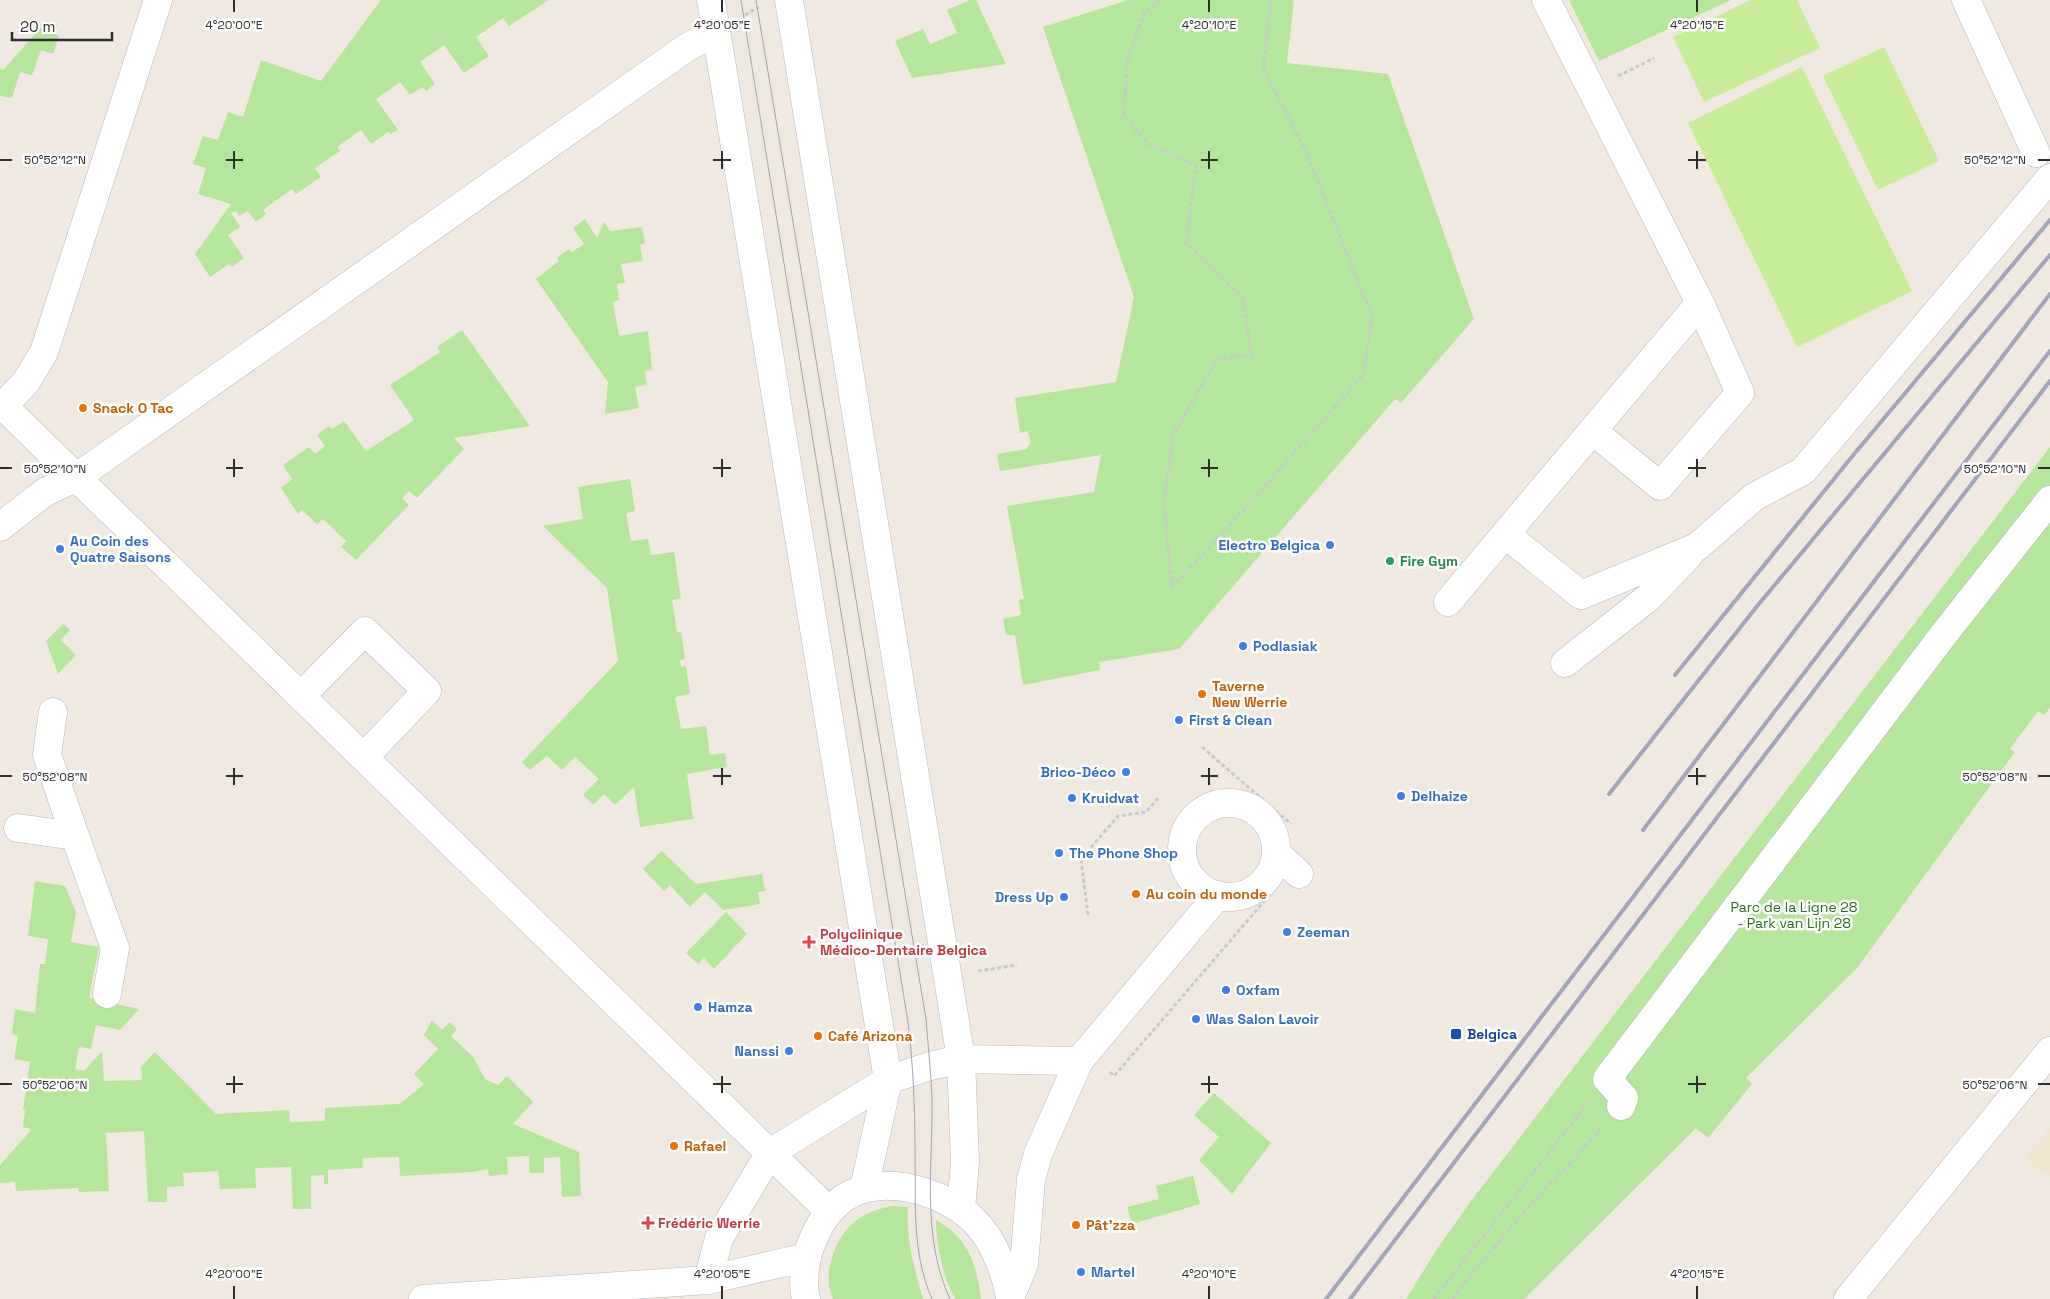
<svg xmlns="http://www.w3.org/2000/svg" width="2050" height="1299" viewBox="0 0 2050 1299" font-family="'Space Grotesk',sans-serif">
<style>
.education{fill:#f0e6d1}
.green{fill:#b6e59e}
.pitch{fill:#c9ec9a}
.lines{fill:none;stroke-linecap:round;stroke-linejoin:round}
.minor-casing{stroke:#b4b7c1;stroke-width:29}
.path{stroke:#c9c9c9;stroke-width:3;stroke-dasharray:4 2.5;stroke-linecap:butt}
.minor{stroke:#fff;stroke-width:28}
.tram{stroke:#a3a6b8;stroke-width:1}
.rail{stroke:#a3a6b8;stroke-width:4}
.ticks{fill:none;stroke:#2e2e2e;stroke-width:2}
.food-dot{fill:#e8710a;stroke:#fff;stroke-width:2}
.shop-dot{fill:#3f7fe0;stroke:#fff;stroke-width:2}
.leisure-dot{fill:#2e9e5b;stroke:#fff;stroke-width:2}
.health-dot{fill:#e0444e;stroke:#fff;stroke-width:2}
.transit-dot{fill:#1a4fb4;stroke:#fff;stroke-width:2}
.labels{text-anchor:middle;stroke-width:5;stroke-linejoin:round;paint-order:stroke}
.food-label{font-size:14px;font-weight:bold;fill:#c56008;stroke:#fff;text-anchor:start}
.shop-label{font-size:14px;font-weight:bold;fill:#366cbe;stroke:#fff;text-anchor:start}
.leisure-label{font-size:14px;font-weight:bold;fill:#27864d;stroke:#fff;text-anchor:start}
.park-label{font-size:14px;fill:#2c6e1b;stroke:#fff}
.health-label{font-size:14px;font-weight:bold;fill:#be3a42;stroke:#fff;text-anchor:start}
.transit-label{font-size:14px;font-weight:bold;fill:#164399;stroke:#fff;text-anchor:start}
.ticks-label{font-size:12px;text-anchor:middle;fill:#2e2e2e;stroke:#fff;stroke-width:5;stroke-linejoin:round;paint-order:stroke}
</style>
<rect width="100%" height="100%" fill="#efe9e1"/>
<!-- education -->
<path class="education" d="M2050,1126V1178L2024,1157Z"/>
<!-- green -->
<path class="green" d="M381,0H549L509,26L503,18L476,37L489,56L464,73L444,45L420,62L435,84L426,91L423,87L410,95L400,82L376,99L398,130L390,134L388,132L371,144L361,130L337,147L340,151L315,168L321,177L296,194L292,189L263,210L266,214L256,222L248,211L239,216L236,211L231,213L240,227L228,235L244,258L232,267L229,264L210,277L195,254L231,204L198,194L206,168L193,164L203,136L218,140L228,112L243,117L261,60L321,81Z
M970,0H976L1006,64L912,78L895,41L923,29L930,44L957,33L947,10Z
M1128,0H1294L1287,63L1388,74L1474,319L1401,403L1395,399L1179,649L1099,662L1100,670L1023,685L1015,635H1006L1003,619L1021,615L1019,600L1024,599L1007,506L1094,492L1101,455L1000,471L997,454L1026,449L1031,443L1028,431L1020,433L1015,398L1116,382L1134,297L1043,27Z
M1569,0H1731L1599,61Z
M47,21L57,25L54,34L59,36L53,54L41,50L32,75L20,72L12,98L0,96V69L3,70Z
M585,219L597,238L604,222L610,231L642,227L645,243L640,245L643,261L621,264L625,283L617,284L619,300L613,302L619,336L648,331L652,370L645,371L647,385L635,387L639,408L605,414L608,382L536,279L559,261L557,258L569,249L572,252L584,244L573,228Z
M462,330L530,426L454,438L464,449L417,498L409,491L402,498L409,505L356,560L341,547L346,541L323,519L317,524L302,510L298,514L281,488L292,479L283,465L309,447L315,454L325,446L317,435L329,426L332,429L344,421L366,451L414,420L390,385L440,352L437,347Z
M2050,447V708L2044,715L2038,711L2010,749L2015,752L1857,968L1746,1078L1752,1084L1708,1138L1696,1128L1524,1299H1406L1437,1249L1471,1201Z
M630,479L635,511L626,513L631,541L648,539L651,555L674,552L681,599L672,600L677,632H681L685,659L680,660L681,667L686,666L690,694L675,697L681,729L706,726L710,755L725,753L727,767L687,774L693,819L640,827L634,787L615,805L604,794L593,805L583,795L599,779L575,757L562,770L547,756L530,770L522,762L618,661L607,588L543,526L583,519L578,487Z
M63,624L70,630L61,640L76,655L58,674L46,641Z
M662,851L696,884L762,874L765,891L758,892L760,904L723,910L705,892L690,907L670,885L664,891L643,869Z
M35,881L65,886L76,912L71,942L99,947L89,998L139,1009L120,1030L96,1025L91,1049L79,1047L75,1069L84,1071L102,1051L104,1081L142,1080L141,1067L155,1052L216,1114L289,1110L290,1122L325,1121V1108L400,1104L424,1084L414,1074L438,1049L424,1035L432,1020L442,1030L450,1022L457,1029L451,1036L473,1057L485,1079L498,1085L507,1076L533,1102L513,1124L579,1152L581,1196L562,1197L560,1157L544,1158V1173H530L529,1156L507,1157L508,1174L489,1176L488,1169L473,1172L400,1176L399,1157L363,1158L362,1168L328,1170V1184H324V1175L311,1176V1209H293L291,1167L255,1168L256,1188L220,1189L218,1171L183,1173L184,1186L167,1187V1202H148L144,1131L106,1133L109,1191L79,1192L78,1188L16,1191L15,1182L0,1183V1165L32,1129L23,1127L25,1110H23L30,1062L14,1059L18,1036L12,1034L15,1009L35,1013L40,964H45L48,939L28,936Z
M726,912L747,934L714,969L704,958L698,964L686,953Z
M1214,1093L1271,1143L1232,1194L1199,1160L1219,1137L1194,1115Z
M1193,1176L1200,1204L1132,1224L1127,1207L1159,1199L1156,1186Z
M891,1206L908,1207C906,1239 914,1268 923,1299H833C821,1274 836,1234 858,1219C869,1212 879,1209 891,1206Z
M936,1220C969,1239 976,1263 981,1299H955C943,1276 936,1246 936,1220Z"/>
<!-- pitch -->
<path class="pitch" d="M1751,0H1797L1820,48L1704,102L1673,37Z
M1884,47L1939,161L1878,190L1823,76Z
M1802,67L1912,291L1797,347L1688,123Z"/>
<g class="lines">
<defs>
<path id="minor" d="M711,0L888,1080L864,1189
M789,0L961,1059L965,1162L961,1210
M1546,0L1700,303L1740,393L1660,486L1593,431
M1966,0L2036,153
M0,403L829,1211
M3,406L26,382L44,352L158,0
M0,527L45,492L77,477L686,48L716,31
M1505,534L1581,595L1697,547L1754,497L1803,471L2050,178
M1448,602L1700,303
M1565,663L1648,598L1689,555
M301,696L365,631L427,691L364,757
M1182 850a47 47 0 1 1 94 0a47 47 0 1 1-94 0Z
M18,828L75,836L47,755L53,712
M75,836L115,948L107,994
M1276,853L1299,874
M1621,1106L1624,1098L1607,1079L1944,634L2050,500
M708,1280L719,1238L770,1153L888,1080L930,1066L961,1059L1079,1061
M1010,1298L1024,1264L1031,1180L1038,1154L1079,1061L1218,895
M423,1299L708,1280L807,1257
M806,1299C802,1285 805,1261 810,1247C817,1228 828,1209 844,1198C883,1171 951,1193 979,1226C995,1244 1007,1276 1010,1299
M1848,1299L2050,1051"/>
</defs>
<!-- minor casing -->
<use href="#minor" class="minor-casing"/>
<!-- path -->
<path class="path" d="M1160,0L1144,13L1127,62L1124,116L1148,144L1196,165L1186,243L1243,298L1251,355L1217,359L1173,435L1164,503L1172,587
M745,15L759,7
M1618,76L1654,58
M1172,587L1241,513L1363,375L1372,316L1304,147L1263,68L1271,0
M1202,747L1291,824
M1088,915L1081,859L1118,816L1146,812L1159,797
M978,971L1017,965
M1110,1072L1114,1076L1273,891
M1434,1299L1588,1103
M1453,1299L1468,1278L1546,1187L1566,1168L1602,1128"/>
<!-- minor -->
<use href="#minor" class="minor"/>
<!-- tram -->
<path class="tram" d="M741,0L908,1022C913,1064 915,1106 915,1148C916,1199 911,1252 932,1299
M756,0L926,1019C928,1046 931,1072 932,1099C933,1165 921,1237 950,1299"/>
<!-- rail -->
<path class="rail" d="M1675,675L1855,453L2050,220
M1609,794L1758,605L2050,255
M1643,830L2050,294
M1326,1299L2050,351
M1350,1299L2050,381"/>
</g>
<!-- ticks -->
<path class="ticks" d="M234,0V12M722,0V12M1209,0V12M1697,0V12M234,151V169M722,151V169M1209,151V169M1697,151V169M0,160H12M226,160H243M713,160H731M1201,160H1218M1688,160H1706M2038,160H2050M234,459V477M722,459V477M1209,459V477M1697,459V477M0,468H12M226,468H243M713,468H731M1201,468H1218M1688,468H1706M2038,468H2050M234,768V785M722,768V785M1209,768V785M1697,768V785M0,776H12M226,776H243M713,776H731M1201,776H1218M1688,776H1706M2038,776H2050M234,1076V1093M722,1076V1093M1209,1076V1093M1697,1076V1093M0,1084H12M226,1084H243M713,1084H731M1201,1084H1218M1688,1084H1706M2038,1084H2050M234,1286V1299M722,1286V1299M1209,1286V1299M1697,1286V1299"/>
<!-- markers -->
<g class="food-dot">
<circle cx="83" cy="408" r="5"/>
<circle cx="1202" cy="694" r="5"/>
<circle cx="1136" cy="894" r="5"/>
<circle cx="818" cy="1036" r="5"/>
<circle cx="674" cy="1146" r="5"/>
<circle cx="1076" cy="1225" r="5"/>
</g>
<g class="shop-dot">
<circle cx="1330" cy="545" r="5"/>
<circle cx="60" cy="549" r="5"/>
<circle cx="1243" cy="646" r="5"/>
<circle cx="1179" cy="720" r="5"/>
<circle cx="1126" cy="772" r="5"/>
<circle cx="1401" cy="796" r="5"/>
<circle cx="1072" cy="798" r="5"/>
<circle cx="1059" cy="853" r="5"/>
<circle cx="1064" cy="897" r="5"/>
<circle cx="1287" cy="932" r="5"/>
<circle cx="1226" cy="990" r="5"/>
<circle cx="698" cy="1007" r="5"/>
<circle cx="1196" cy="1019" r="5"/>
<circle cx="789" cy="1051" r="5"/>
<circle cx="1081" cy="1272" r="5"/>
</g>
<circle class="leisure-dot" cx="1390" cy="561" r="5"/>
<g class="health-dot">
<path d="M806.5 934.5h5v5h5v5h-5v5h-5v-5h-5v-5h5z"/>
<path d="M645.5 1215.5h5v5h5v5h-5v5h-5v-5h-5v-5h5z"/>
</g>
<rect class="transit-dot" x="1450" y="1028" width="12" height="12" rx="2.5"/>
<g class="labels">
<!-- food labels -->
<g class="food-label">
<text x="93" y="413">Snack O Tac</text>
<text x="1212" y="691">Taverne<tspan x="1212" dy="16">New Werrie</tspan></text>
<text x="1146" y="899">Au coin du monde</text>
<text x="828" y="1041">Café Arizona</text>
<text x="684" y="1151">Rafael</text>
<text x="1086" y="1230">Pât'zza</text>
</g>
<!-- shop labels -->
<g class="shop-label">
<text x="70" y="546">Au Coin des<tspan x="70" dy="16">Quatre Saisons</tspan></text>
<text x="1320" y="550" text-anchor="end">Electro Belgica</text>
<text x="1253" y="651">Podlasiak</text>
<text x="1189" y="725">First &amp; Clean</text>
<text x="1116" y="777" text-anchor="end">Brico-Déco</text>
<text x="1411" y="801">Delhaize</text>
<text x="1082" y="803">Kruidvat</text>
<text x="1069" y="858">The Phone Shop</text>
<text x="1054" y="902" text-anchor="end">Dress Up</text>
<text x="1297" y="937">Zeeman</text>
<text x="1236" y="995">Oxfam</text>
<text x="708" y="1012">Hamza</text>
<text x="1206" y="1024">Was Salon Lavoir</text>
<text x="779" y="1056" text-anchor="end">Nanssi</text>
<text x="1091" y="1277">Martel</text>
</g>
<!-- leisure labels -->
<g class="leisure-label">
<text x="1400" y="566">Fire Gym</text>
</g>
<!-- park labels -->
<g class="park-label">
<text x="1794" y="912">Parc de la Ligne 28<tspan x="1794" dy="16">- Park van Lijn 28</tspan></text>
</g>
<!-- health labels -->
<g class="health-label">
<text x="820" y="939">Polyclinique<tspan x="820" dy="16">Médico-Dentaire Belgica</tspan></text>
<text x="658" y="1228">Frédéric Werrie</text>
</g>
<!-- transit labels -->
<g class="transit-label">
<text x="1467" y="1039">Belgica</text>
</g>
</g>
<g class="ticks-label">
<text x="234" y="29">4°20'00"E</text>
<text x="722" y="29">4°20'05"E</text>
<text x="1209" y="29">4°20'10"E</text>
<text x="1697" y="29">4°20'15"E</text>
<text x="55" y="164">50°52'12"N</text>
<text x="1995" y="164">50°52'12"N</text>
<text x="55" y="473">50°52'10"N</text>
<text x="1995" y="473">50°52'10"N</text>
<text x="55" y="781">50°52'08"N</text>
<text x="1995" y="781">50°52'08"N</text>
<text x="55" y="1089">50°52'06"N</text>
<text x="1995" y="1089">50°52'06"N</text>
<text x="234" y="1278">4°20'00"E</text>
<text x="722" y="1278">4°20'05"E</text>
<text x="1209" y="1278">4°20'10"E</text>
<text x="1697" y="1278">4°20'15"E</text>
</g>
<!-- scale -->
<path d="M12 32v8h100v-8" fill="none" stroke="#2e2e2e" stroke-width="2.5"/>
<text x="20" y="32" font-size="15" fill="#2e2e2e" stroke="#ffffff" stroke-width="4" paint-order="stroke">20 m</text>
</svg>
